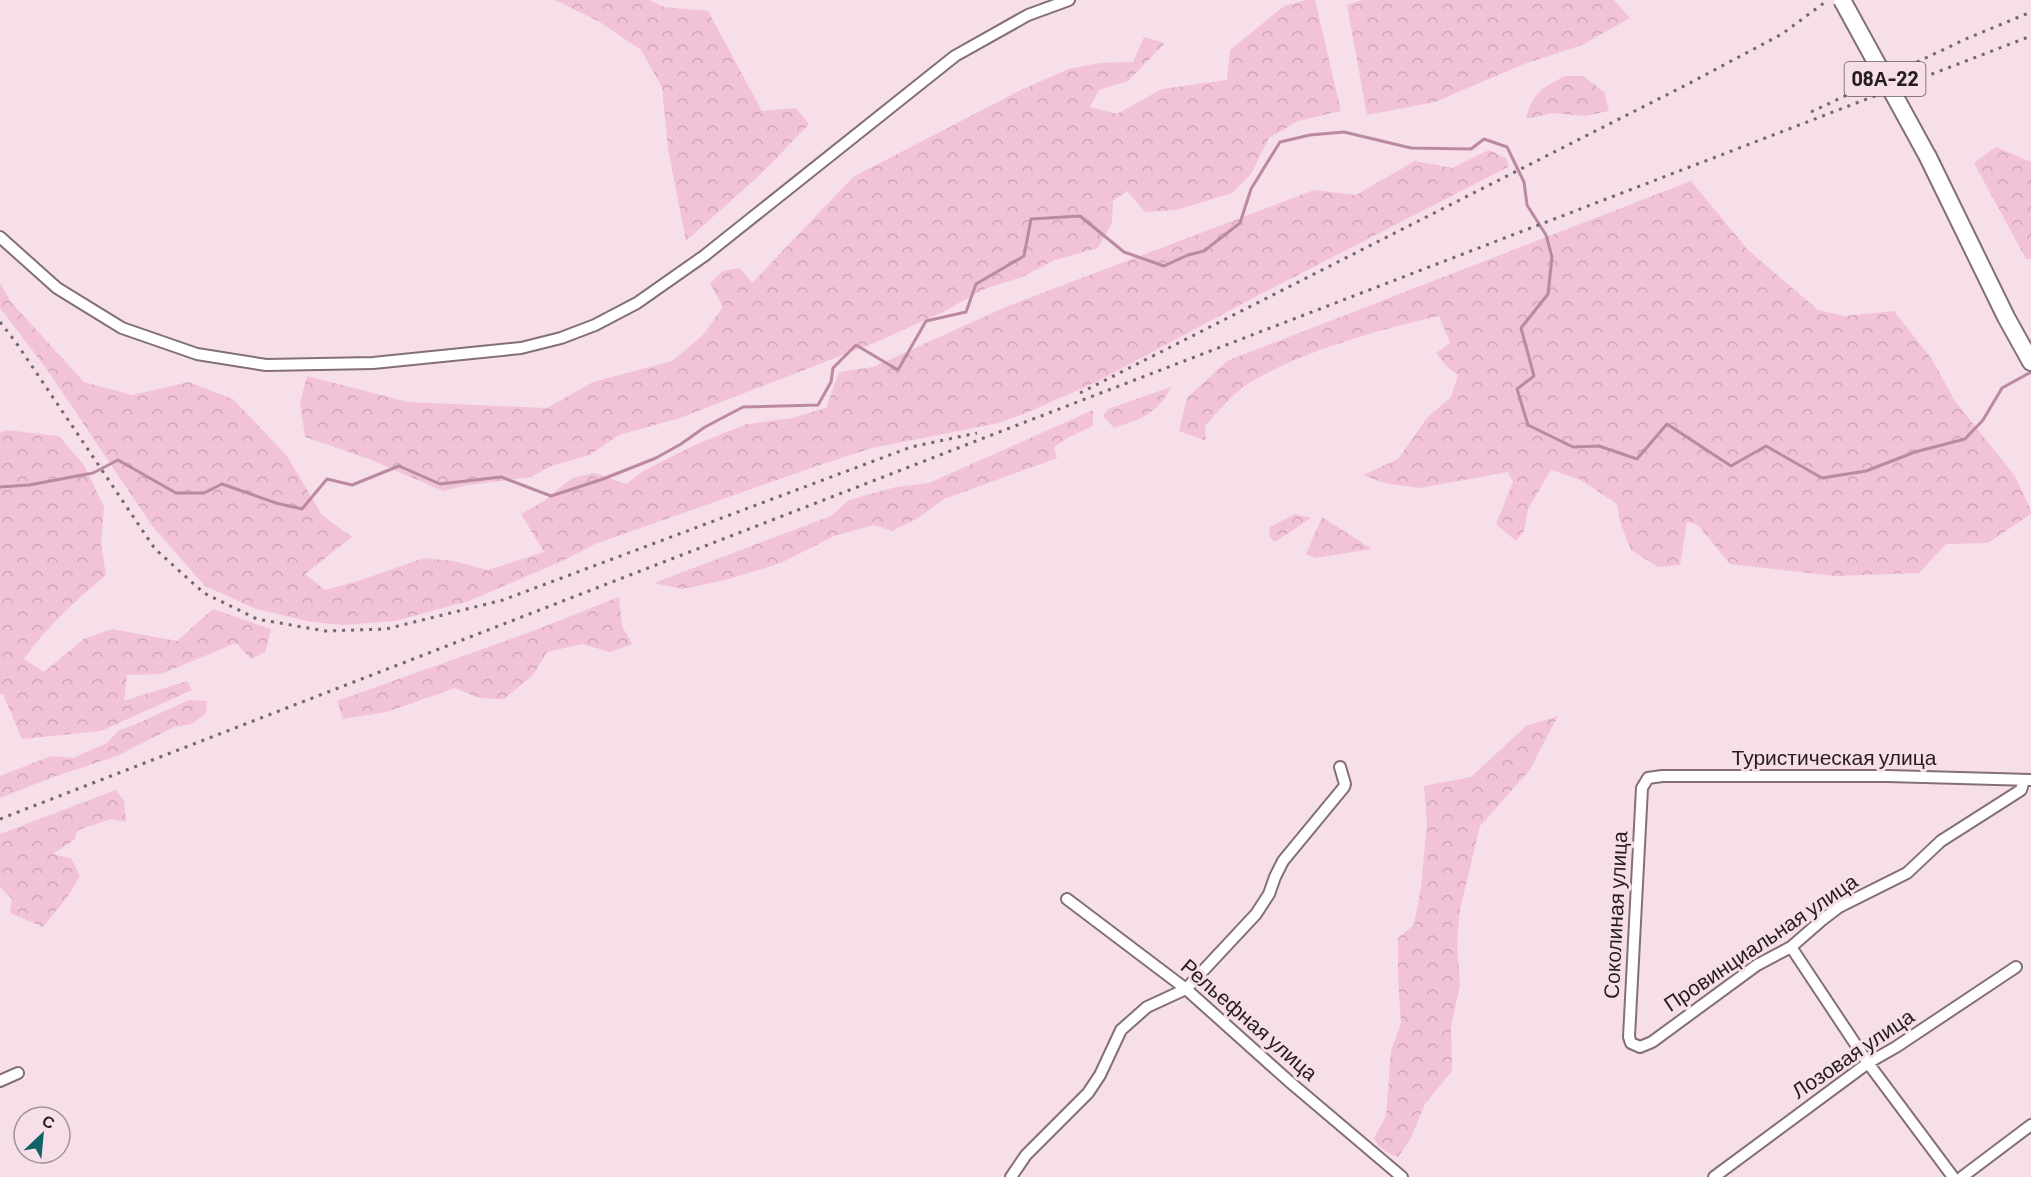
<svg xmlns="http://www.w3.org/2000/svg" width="2031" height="1177" viewBox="0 0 2031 1177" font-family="Barlow,sans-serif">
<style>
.forest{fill:url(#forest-crowns)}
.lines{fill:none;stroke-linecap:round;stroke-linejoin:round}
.stream{stroke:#bb8aa1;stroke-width:3}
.minor-casing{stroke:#836f78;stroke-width:14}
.trunk-casing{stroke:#836f78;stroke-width:20}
.minor{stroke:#fff;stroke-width:10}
.trunk{stroke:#fff;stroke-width:16}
.rail{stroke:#74666d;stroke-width:3;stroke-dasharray:3 6;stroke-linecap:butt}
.trunk-bridge-casing{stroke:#836f78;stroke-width:20;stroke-linecap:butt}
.trunk-bridge{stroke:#fff;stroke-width:16}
.labels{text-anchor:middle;stroke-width:6;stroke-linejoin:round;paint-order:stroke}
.shield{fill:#f6dfe9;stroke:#64575d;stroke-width:1.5}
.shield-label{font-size:20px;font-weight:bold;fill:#251d21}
.street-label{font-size:21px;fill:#251d21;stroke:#f6dfe9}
</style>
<defs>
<pattern id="forest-crowns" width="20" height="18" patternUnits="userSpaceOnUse" patternTransform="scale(1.5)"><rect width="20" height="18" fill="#f2c2d9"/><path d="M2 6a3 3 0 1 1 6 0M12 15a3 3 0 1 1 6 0" fill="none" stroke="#cfa6ba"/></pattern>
</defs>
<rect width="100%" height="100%" fill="#f6dfe9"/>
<!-- forest -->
<path class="forest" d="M555,0H649L664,7L708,11L762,111L796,108L809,124L762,173L686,241L668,149L662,87L641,50L598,21Z
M1306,0H1315L1341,111L1298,121L1269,138L1251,174L1232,193L1177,210L1145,212L1127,191L1113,201L1112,223L1098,248L1055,260L1022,277L984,289L945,311L874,343L680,418L619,435L590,455L551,466L531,477L468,485L443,491L369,459L305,437L300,403L307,376L408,402L547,408L593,382L672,361L703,335L723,307L710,283L723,271L740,268L752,283L853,177L1021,90L1069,69L1100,63L1133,62L1144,37L1165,43L1128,81L1099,90L1090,107L1117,114L1162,89L1227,80L1230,50L1284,6Z
M1362,0H1614L1630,18L1582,45L1524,64L1435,102L1367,115L1347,5Z
M1565,76H1583L1604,92L1609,111L1584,116L1553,113L1526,119C1532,93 1542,88 1565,76Z
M1996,147L2031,162V259H2026L1974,163Z
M1489,150L1507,159L1508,167L1257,296L1096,382L1033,410L999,423L872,448L814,467L595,544L562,561L469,601L395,621L344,625L312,622L256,609L205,586L153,527L46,368L0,308V283L11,302L84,382L132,395L189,382L233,399L287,456L322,515L352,537L305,574L325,590L358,581L424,558L453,561L488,570L544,552L521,514L544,501L572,478L595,473L626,484L645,470L697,444L747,424L792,418L826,408L839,372L873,367L1008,306L1314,190L1356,195L1415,161L1452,168Z
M1691,181L1748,250L1818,310L1844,316L1894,311L1931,358L1955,401L2015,476L2031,510V514L1988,543L1946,544L1919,573L1835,576L1730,564L1698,525L1687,522L1680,565L1658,567L1631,550L1620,522L1617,504L1581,480L1551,470L1528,509L1524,531L1516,541L1496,524L1513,482L1508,472L1420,488L1384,483L1363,475L1398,459L1427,418L1451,397L1458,375L1446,366L1436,353L1450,343L1439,316C1380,329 1304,351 1252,381C1234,392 1219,410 1205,426L1206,441L1179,431L1187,398L1227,361Z
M1171,387C1159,413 1141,419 1114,428L1103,416L1108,409Z
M1093,410V426L1067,438L1054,447L1057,458L944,499L918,518L892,531L874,525L834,536L781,563L729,579L683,589L654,583L831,516L849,500L896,487L929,483Z
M5,430L59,436L84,465L104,507L101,544L106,575C76,600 46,627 24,659L44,672L84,639L112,629L177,641L213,609L271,629L265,652L251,659L236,643L161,674L127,675L124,701L187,681L192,690L101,731L22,739L3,694H0V433Z
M1295,514L1311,518L1275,542L1269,536L1270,527Z
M1322,517L1372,549L1316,558L1306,554Z
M619,597L622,626L632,644L610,652L582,644L547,652L533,675L504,699L479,698L455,688L387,712L343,719L337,701L533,631Z
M189,700L207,701L206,713L192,724L174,727L117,756L56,776L0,798V776L51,756L73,758L107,743L119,730L132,726Z
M1558,716L1529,771L1480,826L1460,909L1457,944L1460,984L1451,1028L1452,1071L1425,1104L1410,1140L1398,1157C1389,1154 1376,1147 1374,1138L1386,1116L1391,1050L1401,1024L1398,978V938L1414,925L1421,887L1427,823L1424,786L1471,777L1526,726Z
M116,790L124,801L126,822L111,819L78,830L74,840L53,854L71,858L80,876L68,896L43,927L10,913L12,899L0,887V834Z"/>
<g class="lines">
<!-- stream -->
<path class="stream" d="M0,487L29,485L93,473L118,460L176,493H204L222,484L276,503L302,509L327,479L352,485L399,466L440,484L501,477L551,496L603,479L656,458L681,444L705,427L743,407L818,405L831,382L833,368L856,345L898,370L926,321L966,312L976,284L1024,256L1031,219L1080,216L1124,252L1164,266L1188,255L1204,251L1240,223L1251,189L1280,142L1310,135L1344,132L1411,148L1471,149L1484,139L1507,147L1524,182L1527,205L1546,235L1552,257L1548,294L1521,328L1534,376L1517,389L1528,425L1573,447L1599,446L1637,459L1667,424L1731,466L1766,446L1822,478L1866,471L1915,452L1965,439L1983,420L2002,388L2031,372"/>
<defs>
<path id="minor" d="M0,237L57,288L122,328L197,354L266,365L373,363L521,348L561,338L595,325L637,303L704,256L955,56L1028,15L1069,0
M2024,780L2021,790L1941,841L1907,873L1839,907L1822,920L1791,947L1757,965L1652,1042L1640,1047L1631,1043L1629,1037L1642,788L1648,778L1662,776H1888L2031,780
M1067,899L1186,989L1291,1083L1402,1177
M1791,947L1868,1063L1953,1177
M0,1081L18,1073
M1011,1177L1026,1155L1088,1093L1100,1075L1121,1030L1147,1007L1186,989L1256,914L1269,894L1275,877L1283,861L1344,787L1345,784L1340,767
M1714,1177L1868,1063L1896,1047L2016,967
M1962,1177L2031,1125"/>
<path id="trunk" d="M1928,157L2006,317L2031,362"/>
</defs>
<!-- minor casing -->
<use href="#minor" class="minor-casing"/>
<!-- trunk casing -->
<use href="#trunk" class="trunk-casing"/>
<!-- minor -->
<use href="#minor" class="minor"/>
<!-- trunk -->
<use href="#trunk" class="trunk"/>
<!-- rail -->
<path class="rail" d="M1811,112L1968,38L2031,12
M0,322L15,341L155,549L204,593L257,619L325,631L386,629L503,600L911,447L977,433
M1080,393L1688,84L1782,34L1828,0
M0,819L1020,424L2031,36"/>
<defs>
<path id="trunk-bridge" d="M1842,0L1928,157"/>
</defs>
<!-- trunk-bridge casing -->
<use href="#trunk-bridge" class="trunk-bridge-casing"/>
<!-- trunk-bridge -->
<use href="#trunk-bridge" class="trunk-bridge"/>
</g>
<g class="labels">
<!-- shield labels -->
<rect class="shield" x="1844.5" y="62" width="81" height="34" rx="4.5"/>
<g class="shield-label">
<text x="1885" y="86">08А-22</text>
</g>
<!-- street labels -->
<g class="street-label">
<text x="1834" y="765">Туристическая улица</text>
<text transform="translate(1616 915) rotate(-87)" y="7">Соколиная улица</text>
<text transform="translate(1761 943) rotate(-34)" y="7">Провинциальная улица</text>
<text transform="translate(1249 1020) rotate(41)" y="7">Рельефная улица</text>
<text transform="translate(1853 1054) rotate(-34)" y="7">Лозовая улица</text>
</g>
</g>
<!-- north arrow -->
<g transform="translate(42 1135) rotate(26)"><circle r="28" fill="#f6dfe9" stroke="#a29199" stroke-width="1.5"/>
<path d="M0-4.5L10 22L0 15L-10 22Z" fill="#116265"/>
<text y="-9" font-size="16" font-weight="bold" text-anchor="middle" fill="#251d21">С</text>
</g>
</svg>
